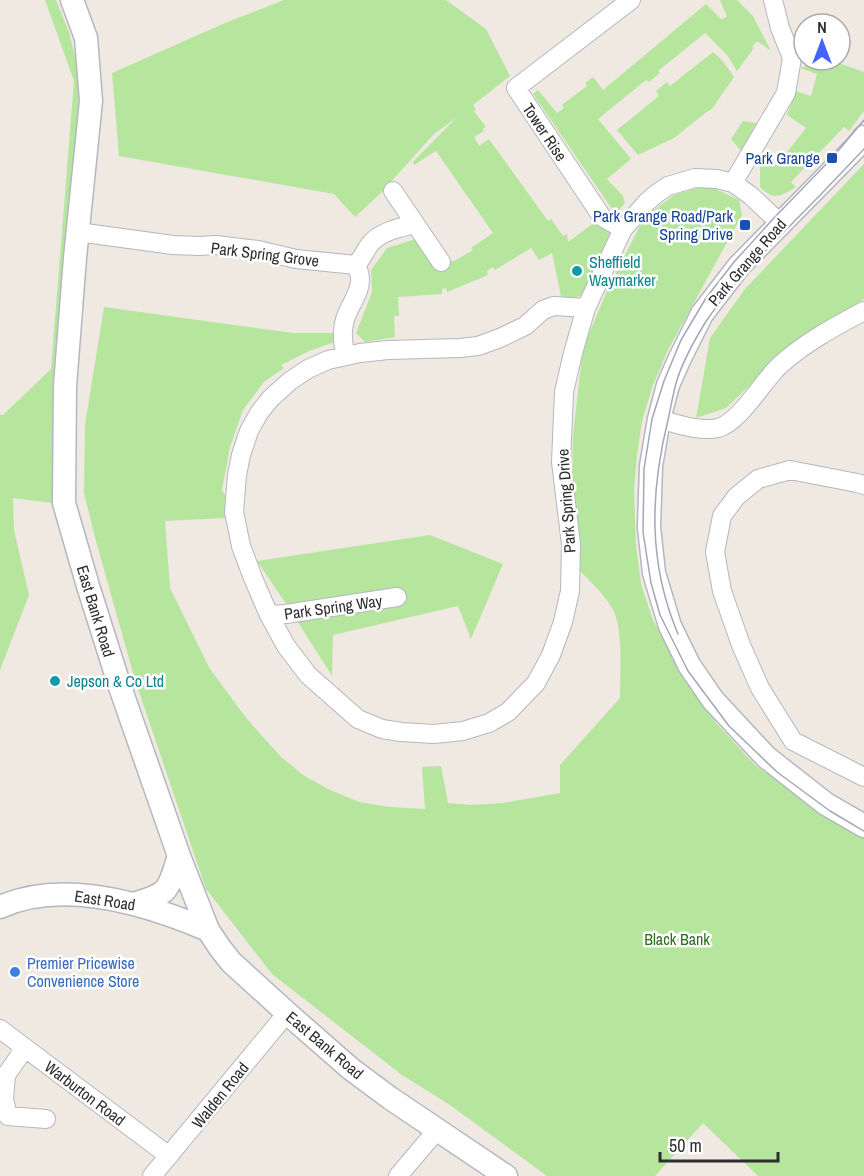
<svg xmlns="http://www.w3.org/2000/svg" width="864" height="1176" viewBox="0 0 864 1176" font-family="'Archivo Narrow',sans-serif">
<style>
.green{fill:#b6e59e}
.lines{fill:none;stroke-linecap:round;stroke-linejoin:round}
.minor-casing{stroke:#b4b7c1;stroke-width:20}
.tertiary-casing{stroke:#b4b7c1;stroke-width:25}
.minor{stroke:#fff;stroke-width:18}
.tertiary{stroke:#fff;stroke-width:22}
.tram{stroke:#a3a6b8;stroke-width:1.5}
.transit-dot{fill:#1a4fb4;stroke:#fff;stroke-width:2}
.culture-dot{fill:#0f9aa8;stroke:#fff;stroke-width:2}
.shop-dot{fill:#3f7fe0;stroke:#fff;stroke-width:2}
.labels{text-anchor:middle;stroke-width:5;stroke-linejoin:round;paint-order:stroke}
.street-label{font-size:16px;fill:#2e2e2e;stroke:#fff}
.transit-label{font-size:16px;fill:#164399;stroke:#fff;text-anchor:end}
.culture-label{font-size:16px;fill:#0d838f;stroke:#fff;text-anchor:start}
.park-label{font-size:16px;fill:#2c6e1b;stroke:#fff}
.shop-label{font-size:16px;fill:#366cbe;stroke:#fff;text-anchor:start}
</style>
<rect width="100%" height="100%" fill="#efe9e1"/>
<!-- green -->
<path class="green" d="M45,0H56L69,32L79,72L77,143L59,380L52,503L13,498L14,530L29,595L0,670V415H3L51,369L74,81Z
M284,0H446L486,29L510,76L473,105L476,109L474,111L486,127L483,129L484,131L474,137L479,146L489,139L548,221L551,219L563,236L567,234L568,242L594,223L610,233L583,295L562,301L552,253L539,260L531,248L495,270L493,267L487,271L488,275L447,292L446,288L442,289V294L398,297L399,316H394L395,337L365,342L356,333L372,292L371,270L387,248L416,239L437,266L456,260L473,250L471,248L493,233L436,151L414,165L413,162L456,118L434,134L381,193L355,217L334,194L119,156L112,73L225,23Z
M720,0H737L753,16L771,51L757,41L752,47L754,48L737,71L727,55L705,33L658,71L660,73L649,82L646,80L598,119L631,159L607,179L623,196L625,203L619,210L612,209L533,94L538,90L557,113L564,108L562,105L587,86L585,83L593,77L603,90L706,4L721,19L727,17Z
M713,52L722,60L734,77L711,110L708,111L674,138L638,155L617,130L659,96L656,91L667,82L670,86Z
M825,60H830L864,72V111L849,131L844,127L791,182L796,187C781,196 774,201 760,187V163L768,162L777,165L806,128L787,115L796,91L811,96L817,74L800,68Z
M743,121L756,123L757,127L742,152L731,139Z
M864,164V299L787,350L726,408L696,418L710,338L745,289Z
M707,185L739,200L742,215L668,350L653,385L642,421L637,455L634,489L636,546L641,584L653,620L683,674L716,723L756,766L852,832L864,838V1176H758L703,1123L655,1176H547L450,1105L402,1075L272,974L206,889L135,680L96,541L84,493L85,425L104,307L293,333H335V342L309,351L281,365L284,368L264,382L243,410L230,447L222,490L228,500L227,518L165,521L170,588L210,669L247,719L280,756L303,775L328,789L359,802L390,807L425,809L422,767L441,766L448,803L471,805L503,803L560,793V765L620,698C620,674 623,637 615,614C609,599 592,583 580,571L572,478L573,435L583,348L610,284L644,218L674,195Z
M430,535L503,564L471,639L458,606L333,635L332,676L289,608L257,561Z"/>
<g class="lines">
<defs>
<path id="minor" d="M733,183L786,93L792,58L780,28L773,0
M393,191L441,262
M623,229L602,217L516,88L631,0
M78,232L173,245L199,246L216,245L258,250L296,259L356,265
M356,265C362,259 365,251 370,244C381,231 399,228 415,224
M586,308L554,306L543,310L525,326L500,338L478,346L460,348L388,350L360,353L328,360L308,369L290,381L270,399L259,413L249,431L241,455L237,475L234,512L241,546L253,578L269,615L286,646L308,675L358,719L382,729L401,732L434,734L463,731L489,723L508,712L536,683L551,655L563,622L570,591L571,544L561,462L564,392L573,353L586,308L623,229L647,202L656,194L668,186L695,178L717,179L733,183L750,195L780,223
M346,356C342,342 341,328 347,314C351,304 361,290 360,279C360,274 358,269 356,265
M659,419C678,424 699,432 718,428C739,423 763,381 779,366C804,343 834,327 864,311
M864,485L857,483L790,470L758,479L736,497L722,516L715,552L722,591L741,645L760,688L793,741L864,777
M269,615L286,614L397,597
M0,1029L169,1156
M25,1048L6,1075L4,1099L8,1116L46,1119
M152,1176L287,1013
M398,1176L437,1130"/>
<path id="tertiary" d="M72,0L86,38L91,101L75,258L65,386L64,503L88,586L120,687L179,856L208,930L220,948L231,962L287,1013L351,1069L390,1098L506,1176
M864,137L858,145L739,266L702,314L680,358L668,385L659,419L651,466L649,527L654,573L670,626L689,665L713,700L766,757L826,804L864,826
M133,904C143,901 156,898 164,891C172,883 175,867 179,856
M0,907C64,878 147,904 208,930"/>
</defs>
<!-- minor casing -->
<use href="#minor" class="minor-casing"/>
<!-- tertiary casing -->
<use href="#tertiary" class="tertiary-casing"/>
<!-- minor -->
<use href="#minor" class="minor"/>
<!-- tertiary -->
<use href="#tertiary" class="tertiary"/>
<!-- tram -->
<path class="tram" d="M864,120L832,158L774,218L734,262L706,298L681,340L664,381L652,419L644,469L643,532L651,583L660,615L688,671L729,726L777,772L830,811L864,831
M678,634C648,563 650,493 668,420C671,407 673,393 677,380C683,361 694,341 705,323C726,291 753,264 779,237C808,208 836,179 864,149"/>
</g>
<!-- markers -->
<g class="transit-dot">
<rect x="826" y="152" width="12" height="12" rx="3"/>
<rect x="739" y="219" width="12" height="12" rx="3"/>
</g>
<g class="culture-dot">
<circle cx="577" cy="271" r="6"/>
<circle cx="55" cy="681" r="6"/>
</g>
<circle class="shop-dot" cx="15" cy="972" r="6"/>
<g class="labels">
<!-- street labels -->
<g class="street-label">
<text transform="translate(545 132) rotate(56)" y="6">Tower Rise</text>
<text transform="translate(265 254) rotate(7)" y="6">Park Spring Grove</text>
<text transform="translate(747 262) rotate(-49)" y="6">Park Grange Road</text>
<text transform="translate(566 501) rotate(-94)" y="6">Park Spring Drive</text>
<text transform="translate(333 607) rotate(-8)" y="6">Park Spring Way</text>
<text transform="translate(96 611) rotate(73)" y="6">East Bank Road</text>
<text transform="translate(105 900) rotate(9)" y="6">East Road</text>
<text transform="translate(325 1045) rotate(40)" y="6">East Bank Road</text>
<text transform="translate(85 1093) rotate(37)" y="6">Warburton Road</text>
<text transform="translate(220 1095) rotate(-51)" y="6">Walden Road</text>
</g>
<!-- transit labels -->
<g class="transit-label">
<text x="820" y="164">Park Grange</text>
<text x="733" y="222">Park Grange Road/Park<tspan x="733" dy="18">Spring Drive</tspan></text>
</g>
<!-- culture labels -->
<g class="culture-label">
<text x="589" y="268">Sheffield<tspan x="589" dy="18">Waymarker</tspan></text>
<text x="67" y="687">Jepson &amp; Co Ltd</text>
</g>
<!-- park labels -->
<g class="park-label">
<text x="677" y="945">Black Bank</text>
</g>
<!-- shop labels -->
<g class="shop-label">
<text x="27" y="969">Premier Pricewise<tspan x="27" dy="18">Convenience Store</tspan></text>
</g>
</g>
<!-- north arrow -->
<g transform="translate(822 42)"><circle r="28" fill="#ffffff" stroke="#ababab" stroke-width="1.5"/>
<path d="M0-4.5L10 22L0 15L-10 22Z" fill="#4264fb"/>
<text y="-9" font-size="16" font-weight="bold" text-anchor="middle" fill="#2e2e2e">N</text>
</g>
<!-- scale -->
<path d="M660 1152v9h118v-9" fill="none" stroke="#2e2e2e" stroke-width="3"/>
<text x="669" y="1152" font-size="18" fill="#2e2e2e" stroke="#ffffff" stroke-width="4.5" paint-order="stroke">50 m</text>
</svg>
